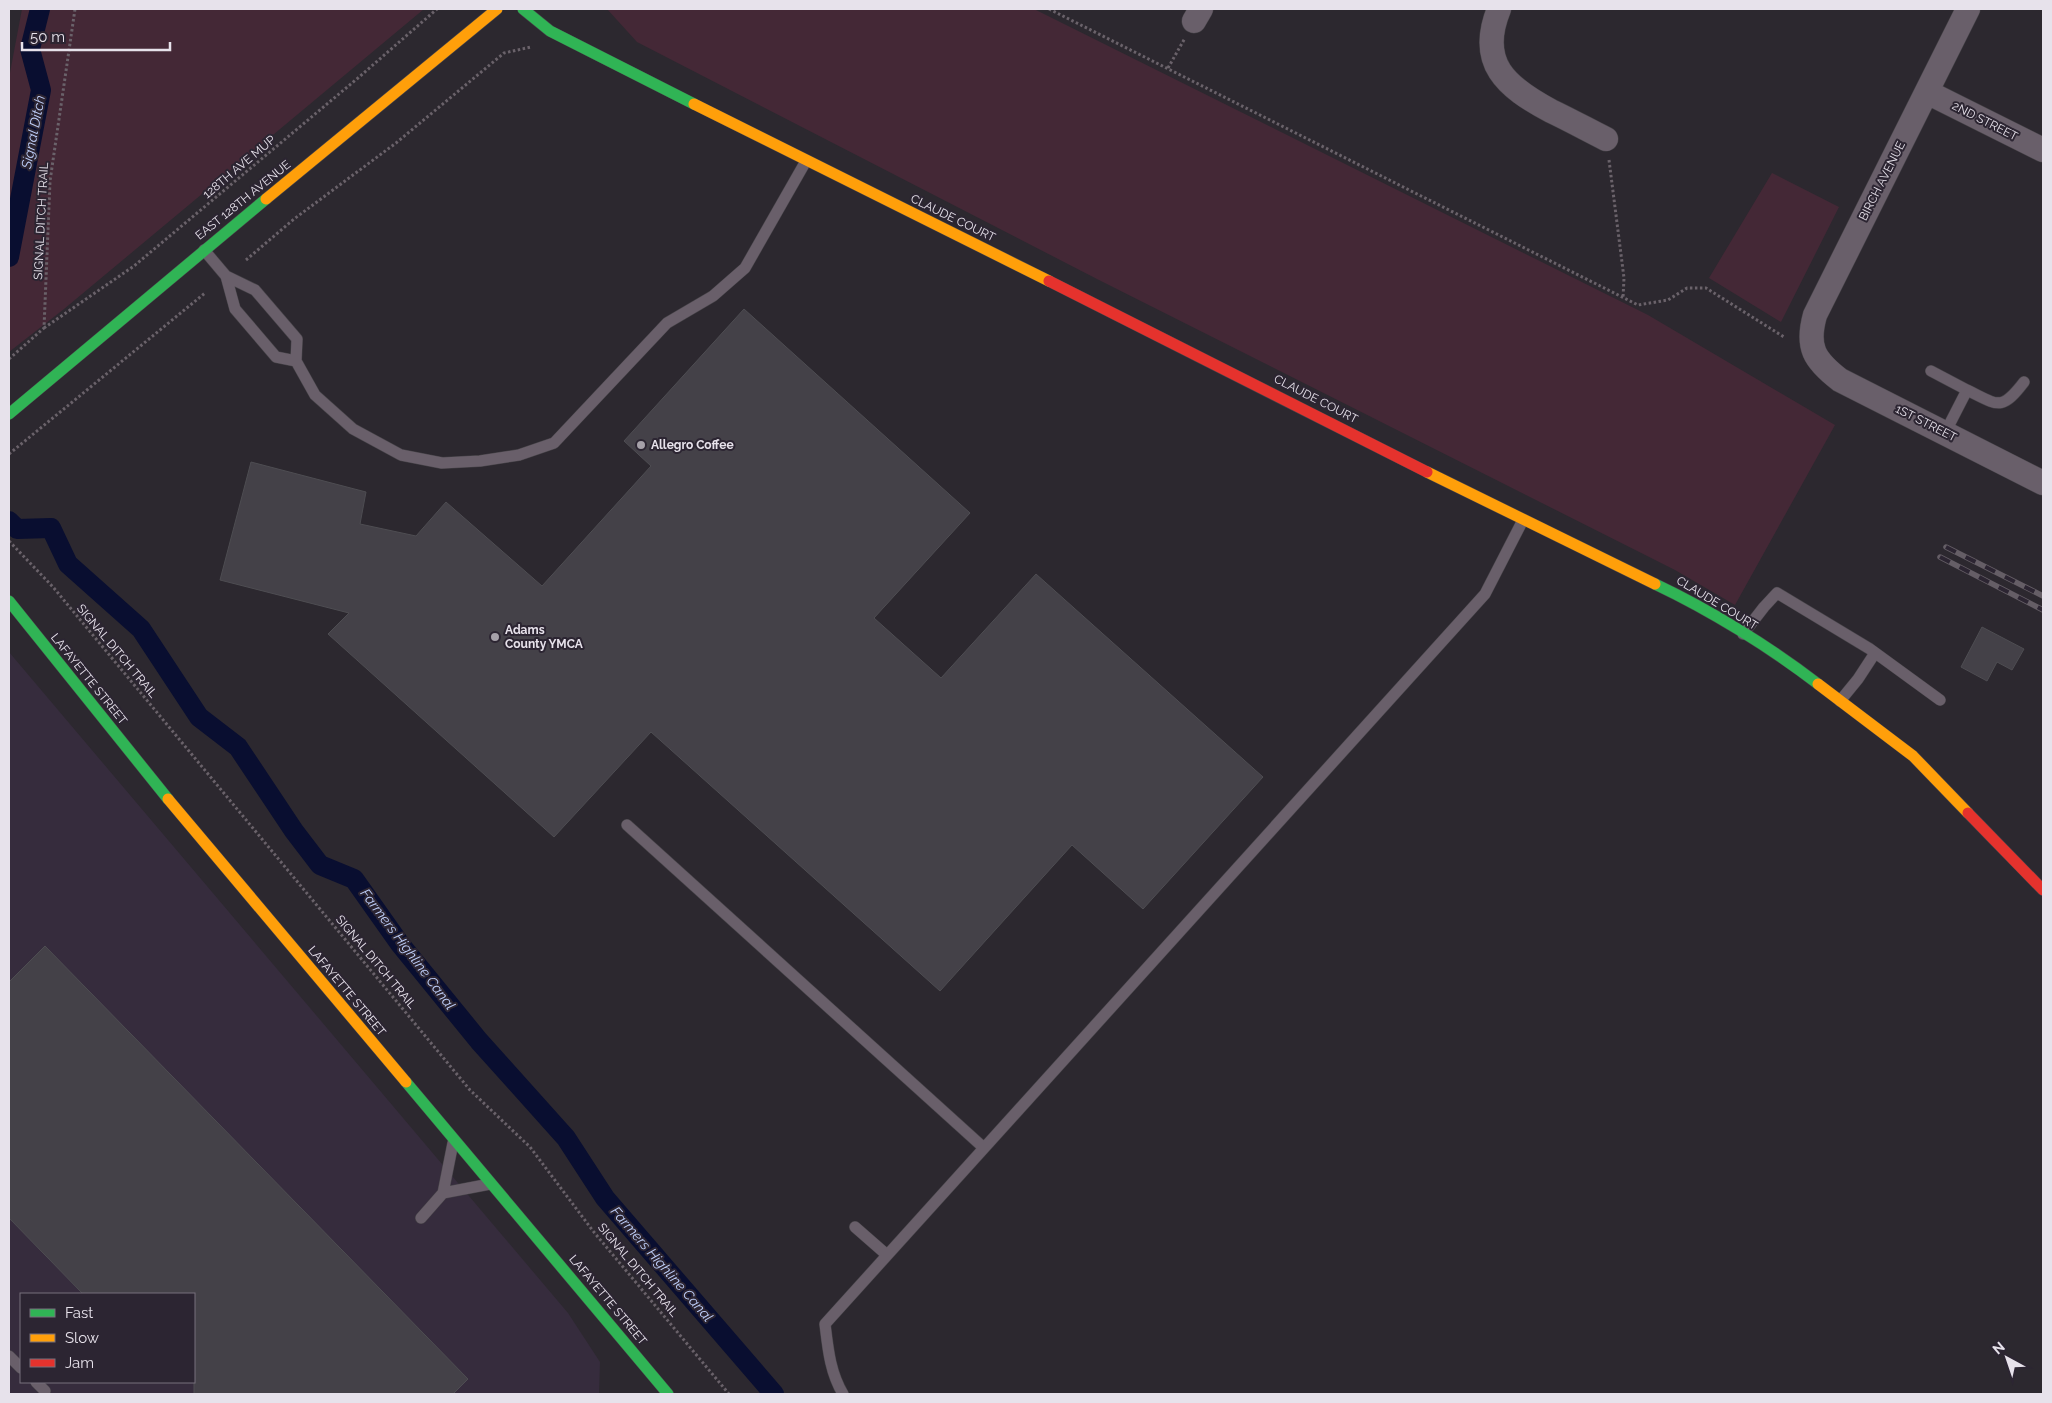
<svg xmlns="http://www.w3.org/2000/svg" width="2052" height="1403" viewBox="0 0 2052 1403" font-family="Raleway,sans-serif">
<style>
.built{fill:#362c3d;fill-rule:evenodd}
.green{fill:#442836}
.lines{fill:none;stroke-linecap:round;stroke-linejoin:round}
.canal{stroke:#090e30;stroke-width:20}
.building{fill:#444148;stroke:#4e4d52}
.lane-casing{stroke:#464348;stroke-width:12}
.street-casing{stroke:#464348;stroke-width:25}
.fast-casing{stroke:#464348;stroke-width:12}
.slow-casing{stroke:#464348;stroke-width:12}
.jam-casing{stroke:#464348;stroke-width:12}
.path{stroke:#6a626a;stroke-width:3;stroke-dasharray:2.5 2.5;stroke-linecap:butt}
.lane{stroke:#695f6a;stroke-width:11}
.street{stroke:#695f6a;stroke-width:24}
.fast{stroke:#30b455;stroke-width:11}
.slow{stroke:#ff9f0a;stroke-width:11}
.jam{stroke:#e5322d;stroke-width:11}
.rail-casing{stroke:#655e66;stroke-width:5.5}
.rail{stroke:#2c2532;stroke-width:4;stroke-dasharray:11;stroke-linecap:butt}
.poi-dot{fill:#a6a1a9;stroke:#2c2532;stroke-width:2}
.labels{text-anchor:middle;stroke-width:4;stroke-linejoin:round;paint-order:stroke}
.street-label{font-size:12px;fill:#e7e2eb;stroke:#2c2532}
.poi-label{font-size:12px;font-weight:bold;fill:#e7e2eb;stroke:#2c2532;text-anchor:start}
.water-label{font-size:14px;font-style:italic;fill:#bfcffa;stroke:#2c2532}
</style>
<rect width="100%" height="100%" fill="#2c282f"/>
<!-- built -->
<path class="built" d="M9,652L568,1313L600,1362L599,1394H9ZM21,1294H194V1382H21Z"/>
<!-- green -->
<path class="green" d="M22,9H424L64,309L9,352V78Z
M607,9H1034L1648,315L1835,425L1735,605L1675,570L1097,279L637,42Z
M1772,173L1839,207L1781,322L1709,278Z"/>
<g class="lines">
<!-- canal -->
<path class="canal" d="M9,257L41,90L30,49L40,9
M9,521L17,529L51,528L68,564L141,629L199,717L238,747L294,831L320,865L354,879L400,944L479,1041L566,1138L605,1198L774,1394"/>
</g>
<!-- building -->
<path class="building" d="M744,309L970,513L874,618L941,678L1036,574L1263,777L1143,909L1072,845L940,991L651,732L554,837L328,634L349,613L220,580L251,462L366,492L360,524L416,536L446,502L542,586L651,466L624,441Z
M1982,627L2024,649L2012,670L1997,662L1987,681L1961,667Z
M45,946L468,1379L453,1394H194V1294H83L9,1218V982Z"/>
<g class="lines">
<defs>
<path id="lane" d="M204,250L226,276L235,309L276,357L296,361
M226,276L255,290L297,339L296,361L315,395L353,429L401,455L442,463L480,461L519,455L554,443L667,323L713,296L745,268L806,161
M1931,371L1967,390L1945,433
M1967,390C1998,405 2001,412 2024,382
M1743,634L1764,607L1777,593L1870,649L1940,700
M1840,701L1858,679L1875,653
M627,825L984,1148
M443,1193L490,1184
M421,1218L443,1193L453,1143
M855,1227L887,1255
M9,1356L21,1368
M36,1382L45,1391
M843,1394C830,1372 828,1349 825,1324L1485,594L1523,520"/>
<path id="street" d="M1499,9C1477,63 1506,87 1551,111C1570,120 1588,130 1606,139
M1968,9L1815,315C1806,347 1814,360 1840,380L2043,483
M1194,21L1201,9
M1927,92L2043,150"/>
<path id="fast" d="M523,9L550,31L694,104
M9,414L266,199
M1655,584C1710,610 1770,647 1818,684
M9,601L168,799
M406,1082L668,1394"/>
<path id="slow" d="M694,104L1049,281
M266,199L497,9
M1427,472L1655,584
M1818,684L1913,756L1968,813
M168,799L406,1082"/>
<path id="jam" d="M1049,281L1427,472
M1968,813L2043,890"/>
</defs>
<!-- lane casing -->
<use href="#lane" class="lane-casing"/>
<!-- street casing -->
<use href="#street" class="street-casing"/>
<!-- fast casing -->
<use href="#fast" class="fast-casing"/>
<!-- slow casing -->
<use href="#slow" class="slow-casing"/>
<!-- jam casing -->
<use href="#jam" class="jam-casing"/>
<!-- path -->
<path class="path" d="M1049,9L1638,305L1668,300L1687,288H1706L1784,337
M1168,68L1185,38
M1609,160L1624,278L1623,298
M246,260L294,219L396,143L504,53L531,47
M44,328L134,266L358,78L437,9
M9,359L44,328L50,181L75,9
M9,454L205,293
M9,541L53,587L470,1090L530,1147L593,1231L729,1394"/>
<!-- lane -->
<use href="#lane" class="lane"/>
<!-- street -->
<use href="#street" class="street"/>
<!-- fast -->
<use href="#fast" class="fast"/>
<!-- slow -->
<use href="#slow" class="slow"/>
<!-- jam -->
<use href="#jam" class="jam"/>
<defs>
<path id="rail" d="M1946,547L2043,596
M1940,557L2043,610"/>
</defs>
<!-- rail casing -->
<use href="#rail" class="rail-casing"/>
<!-- rail -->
<use href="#rail" class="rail"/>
</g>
<!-- markers -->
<g class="poi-dot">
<circle cx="641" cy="445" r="5"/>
<circle cx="495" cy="637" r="5"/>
</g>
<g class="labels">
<!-- street labels -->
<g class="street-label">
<text transform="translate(1985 121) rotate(27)" y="4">2ND STREET</text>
<text transform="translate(239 167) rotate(-40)" y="4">128TH AVE MUP</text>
<text transform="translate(1882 181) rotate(-63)" y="4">BIRCH AVENUE</text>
<text transform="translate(243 200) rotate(-39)" y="4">EAST 128TH AVENUE</text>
<text transform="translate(953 218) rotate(26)" y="4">CLAUDE COURT</text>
<text transform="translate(41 221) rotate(-87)" y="4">SIGNAL DITCH TRAIL</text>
<text transform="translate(1316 399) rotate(27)" y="4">CLAUDE COURT</text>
<text transform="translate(1926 423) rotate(27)" y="4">1ST STREET</text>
<text transform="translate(1717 603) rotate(31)" y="4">CLAUDE COURT</text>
<text transform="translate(117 651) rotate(50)" y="4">SIGNAL DITCH TRAIL</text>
<text transform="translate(89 679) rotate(51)" y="4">LAFAYETTE STREET</text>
<text transform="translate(376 962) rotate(50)" y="4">SIGNAL DITCH TRAIL</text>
<text transform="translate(347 991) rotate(50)" y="4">LAFAYETTE STREET</text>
<text transform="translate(638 1270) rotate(50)" y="4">SIGNAL DITCH TRAIL</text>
<text transform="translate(608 1300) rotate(50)" y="4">LAFAYETTE STREET</text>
</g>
<!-- poi labels -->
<g class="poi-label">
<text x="651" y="449">Allegro Coffee</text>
<text x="505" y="634">Adams<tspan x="505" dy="14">County YMCA</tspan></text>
</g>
<!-- water labels -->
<g class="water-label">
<text transform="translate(33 132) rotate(-79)" y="5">Signal Ditch</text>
<text transform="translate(408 949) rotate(53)" y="5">Farmers Highline Canal</text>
<text transform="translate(662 1264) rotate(49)" y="5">Farmers Highline Canal</text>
</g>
</g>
<!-- border -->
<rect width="2052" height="1403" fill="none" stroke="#e7e2eb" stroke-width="20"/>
<!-- legend -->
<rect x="20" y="1293" width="175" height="90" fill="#2c2532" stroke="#77717c"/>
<rect x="30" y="1309" width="25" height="8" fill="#30b455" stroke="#77717c"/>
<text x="65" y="1318" font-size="15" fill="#e7e2eb">Fast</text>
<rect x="30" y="1334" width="25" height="8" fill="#ff9f0a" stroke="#77717c"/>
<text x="65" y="1343" font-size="15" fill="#e7e2eb">Slow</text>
<rect x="30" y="1359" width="25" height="8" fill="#e5322d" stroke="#77717c"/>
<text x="65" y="1368" font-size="15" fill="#e7e2eb">Jam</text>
<!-- north arrow -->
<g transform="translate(2007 1358) rotate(320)" stroke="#2c2532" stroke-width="4" paint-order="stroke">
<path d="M0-4L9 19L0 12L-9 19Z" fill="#e7e2eb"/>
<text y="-8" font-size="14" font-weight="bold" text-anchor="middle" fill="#e7e2eb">N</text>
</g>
<!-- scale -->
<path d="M22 42v8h148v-8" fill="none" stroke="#e7e2eb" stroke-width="2.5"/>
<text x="30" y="42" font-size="15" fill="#e7e2eb" stroke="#2c2532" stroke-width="4" paint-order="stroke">50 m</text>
</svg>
